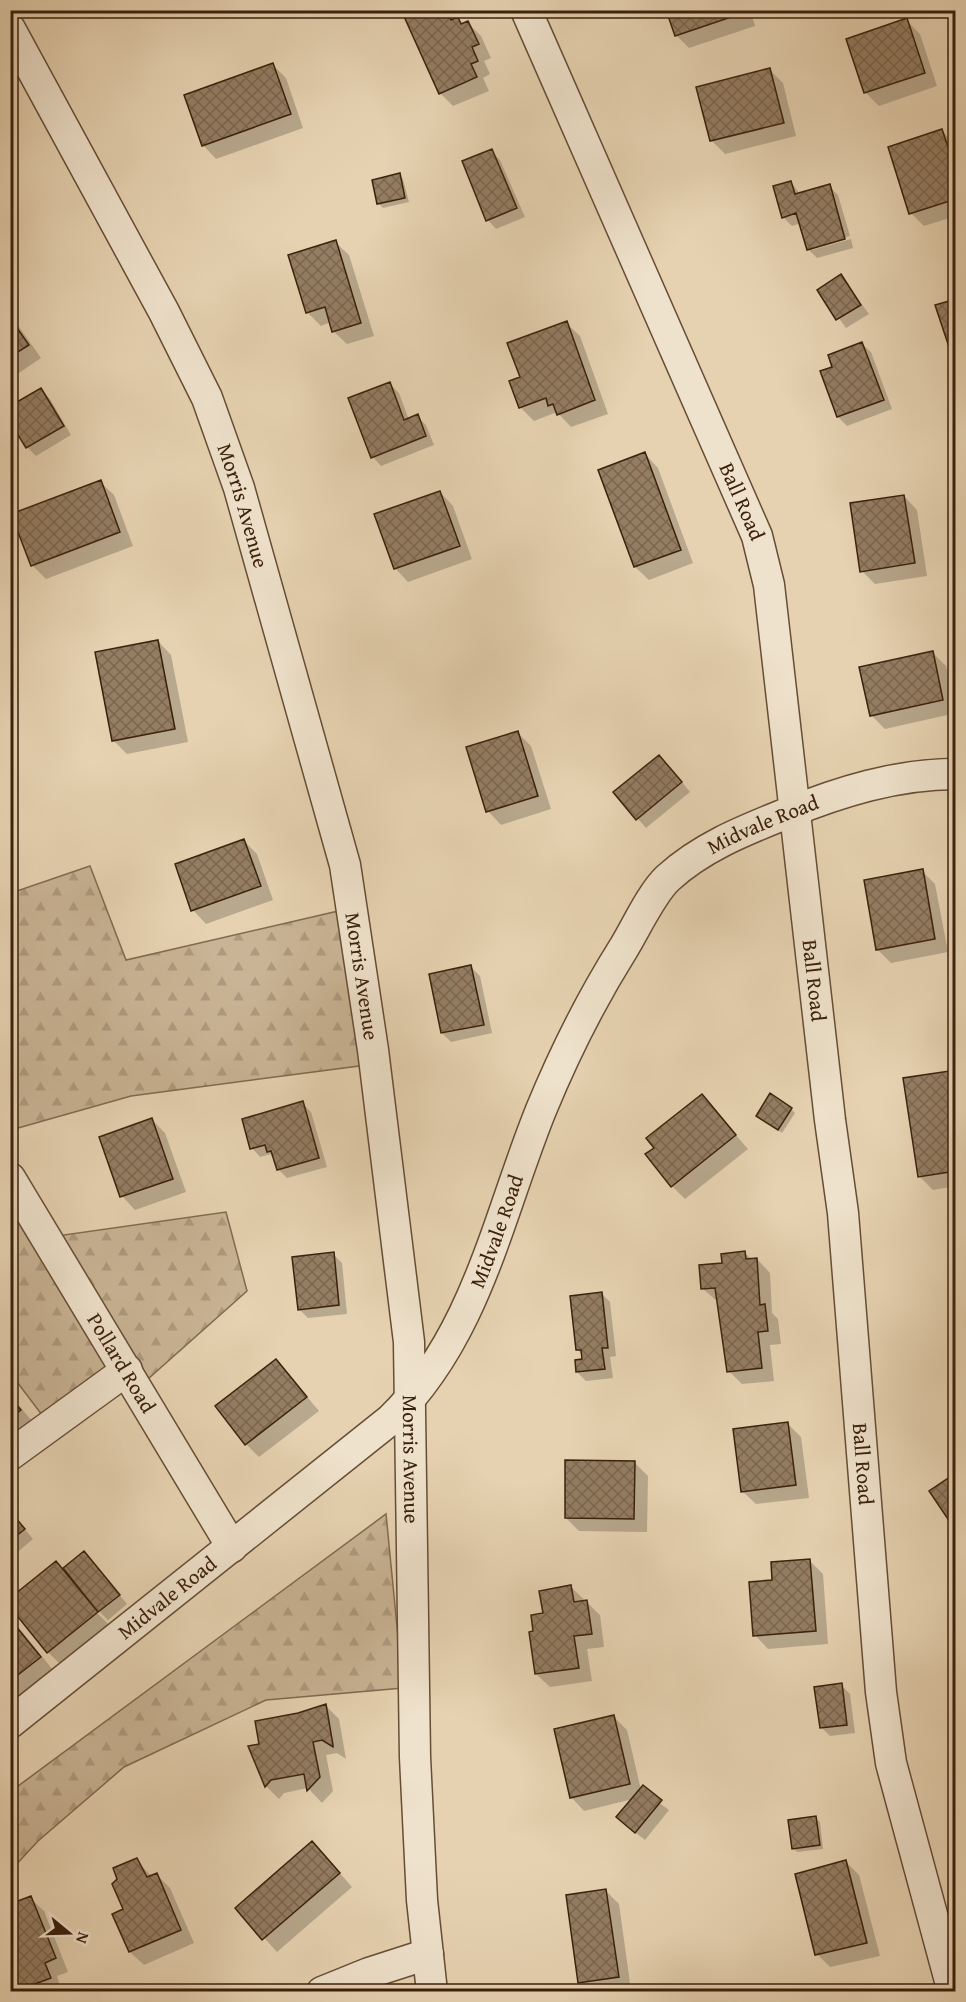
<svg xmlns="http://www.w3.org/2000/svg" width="966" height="2002" viewBox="0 0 966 2002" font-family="'Gentium Book Plus',serif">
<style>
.forest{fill:url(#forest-firs);stroke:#826a50;stroke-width:1.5}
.shadow{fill:#0003}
.building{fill:url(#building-cross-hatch);stroke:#3b210c;stroke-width:1.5}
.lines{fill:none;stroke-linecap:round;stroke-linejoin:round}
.minor-casing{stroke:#664d35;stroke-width:33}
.minor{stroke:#efe2cc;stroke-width:30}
.labels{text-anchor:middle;stroke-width:5;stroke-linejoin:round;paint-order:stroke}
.street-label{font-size:21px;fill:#3b210c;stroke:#efe2cc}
</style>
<defs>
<pattern id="forest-firs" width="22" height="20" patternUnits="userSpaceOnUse" patternTransform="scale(1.5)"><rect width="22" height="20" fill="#c9b495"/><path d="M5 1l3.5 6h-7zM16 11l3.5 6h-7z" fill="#ae9a7f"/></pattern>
<pattern id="building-cross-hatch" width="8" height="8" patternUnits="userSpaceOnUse" patternTransform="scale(1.5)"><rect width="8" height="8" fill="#947d62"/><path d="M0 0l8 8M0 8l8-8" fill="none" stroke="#7a664f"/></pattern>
</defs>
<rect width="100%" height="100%" fill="#e6d2b1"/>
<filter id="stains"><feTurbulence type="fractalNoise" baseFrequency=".00333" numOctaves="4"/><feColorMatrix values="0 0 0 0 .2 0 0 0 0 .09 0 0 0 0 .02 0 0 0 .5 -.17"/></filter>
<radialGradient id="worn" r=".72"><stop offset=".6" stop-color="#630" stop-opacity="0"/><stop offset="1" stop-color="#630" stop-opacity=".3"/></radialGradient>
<!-- forest -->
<path class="forest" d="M90,866L126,960L347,909L374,1064L131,1096L11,1130V893Z
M10,1186L43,1238L226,1212L247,1291L131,1394L115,1365L42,1415L11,1374Z
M386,1514L403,1688L266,1700L124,1767L38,1841L11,1870L10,1792Z"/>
<!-- shadow -->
<path class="shadow" d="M409,10H453L457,19L464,24L468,23L481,36L491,58L484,61L490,74L483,78L489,91L453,106L440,93Z
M668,10H750L755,26L689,48L676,35Z
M906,20L920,34L937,86L879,106L865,92Z
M273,65L286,78L303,128L216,159L203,145Z
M770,70L783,83L796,136L725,154L712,141L698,88Z
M942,131L956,145V216L924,226L911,213Z
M491,151L500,160L525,217L496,229L488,220Z
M399,175L403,179L409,202L383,208L379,204L374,181Z
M791,182L800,194L829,186L838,195L850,236L812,247V250L851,239L853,248L817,258L808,249L801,223L792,226L783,217Z
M335,242L349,255L374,336L347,344L333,331L331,322L321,326L307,312Z
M841,276L869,314L846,328L819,290Z
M10,314L41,358L10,379Z
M566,323L580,336L608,414L571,427L557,412L534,421L520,407L522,378Z
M862,344L871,352L892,409L847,426L838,417L834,367Z
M390,384L399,393L409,420L417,416L426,425L434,445L381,466L373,457Z
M41,390L50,399L71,435L36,456L27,447Z
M645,454L658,468L693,563L649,580L635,567L600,471Z
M100,482L114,495L133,546L46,579L32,565Z
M440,492L453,506L472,559L408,582L395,568Z
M904,496L917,510L927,576L875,584L862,571Z
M158,641L171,655L188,742L127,754L113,740Z
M932,652L946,666L956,713L885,729L871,715Z
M518,733L531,746L551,809L501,825L488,811Z
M668,765L690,792L646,828L615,793Z
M244,841L257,854L273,900L206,924L193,910Z
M922,871L935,884L948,952L891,963L877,949Z
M471,967L480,976L492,1033L451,1042L442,1033Z
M956,1071V1186L933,1190L919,1176Z
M702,1096L748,1149L685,1199L672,1186L656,1148Z
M302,1103L311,1112L327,1167L287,1178L278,1169L271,1154L260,1157L252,1148Z
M791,1109L795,1113L782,1133L762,1119Z
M151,1119L165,1133L186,1192L135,1210L122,1196L101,1138Z
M745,1253L752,1260L757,1259L770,1273L772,1313L778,1319L781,1344L770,1345L774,1381L742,1384L729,1371L718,1302L703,1289L724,1264Z
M333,1254L342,1263L347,1314L308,1318L299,1309Z
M602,1294L610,1302L616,1356L610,1357L613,1378L586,1381L577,1372L584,1360L583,1355L577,1349Z
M276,1360L319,1411L259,1457L246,1444Z
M10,1395L38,1428L10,1450Z
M788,1424L801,1437L809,1498L756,1504L742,1491Z
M634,1462L648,1476L647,1532L579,1531L566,1518Z
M10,1511L33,1539L13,1556L10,1553Z
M84,1553L127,1604L108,1620L94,1606L92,1608L110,1626L61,1665L48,1652L56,1563L63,1570Z
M809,1560L823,1574L828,1644L768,1649L755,1635L774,1582Z
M571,1587L600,1615L604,1647L587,1649L592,1681L550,1687L536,1674L544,1614Z
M10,1617L57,1675L10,1712Z
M841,1685L850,1694L855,1733L830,1736L821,1727Z
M326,1706L339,1719L346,1759L337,1753L326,1755L333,1791L322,1803L308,1788L284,1793L279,1799L266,1786L250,1747L260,1745L299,1715Z
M614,1717L627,1730L641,1790L669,1810L645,1840L627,1826L633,1799L584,1811L571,1797Z
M815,1818L820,1822L823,1849L797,1852L793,1848Z
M325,1856L352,1887L277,1952L237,1908Z
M136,1860L152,1877L157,1875L170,1888L194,1943L144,1965L130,1952L114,1914L125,1910Z
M846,1862L859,1875L880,1956L830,1967L817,1954Z
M605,1890L619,1904L631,1990L589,1992L580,1982Z
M30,1898L44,1911L68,1972L57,1976L62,1992H10V1906Z"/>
<!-- building -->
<path class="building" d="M405,10H447L451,20L458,17L461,24L468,21L479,44L472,47L478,61L471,64L477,77L439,94L402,12Z
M666,10H742L743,13L675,36Z
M907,18L925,73L864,93L846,39Z
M273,63L291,114L202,146L184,95Z
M770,68L784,123L710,141L696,87Z
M942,129L956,171V199L909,214L888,147Z
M492,149L517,208L486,221L462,161Z
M400,173L405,198L377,204L372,180Z
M791,181L795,194L830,184L845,239L807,250L796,213L782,218L773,186Z
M336,240L361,323L332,332L325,307L306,313L288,255Z
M841,274L861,305L836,320L817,290Z
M956,299V368L935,305Z
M10,318L29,345L10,357Z
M567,321L595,400L557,415L553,404L548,406L546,398L519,408L509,381L520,377L507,343Z
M862,342L884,400L837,417L820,371L832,367L828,355Z
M390,382L404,420L418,414L426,436L371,458L348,398Z
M41,388L64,426L26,448L10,422V406Z
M645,452L681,550L634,567L598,470Z
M101,480L120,532L31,566L11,514Z
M440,491L460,546L394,569L374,514Z
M904,495L915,563L860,572L850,503Z
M158,640L175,729L112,741L95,652Z
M933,651L943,700L870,716L859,667Z
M518,731L538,796L486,812L466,747Z
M659,755L682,782L636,820L613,792Z
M244,839L261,886L191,911L175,864Z
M923,869L935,939L876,950L864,880Z
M471,965L484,1025L441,1033L429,974Z
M956,1070V1171L918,1177L903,1078Z
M770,1093L792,1108L778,1130L756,1116Z
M702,1094L736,1135L671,1187L645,1154L654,1148L646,1138Z
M303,1101L319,1158L277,1170L271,1151L267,1152L265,1145L250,1149L242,1119Z
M152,1118L173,1179L120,1197L99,1137Z
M745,1251L746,1259L757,1258L760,1305L765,1304L768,1331L758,1332L762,1368L727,1372L715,1288L701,1289L699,1265L722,1263L721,1254Z
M334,1252L339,1305L298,1310L292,1257Z
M602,1292L608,1348H602L605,1369L576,1372L575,1360L582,1359L581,1350H576L570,1296Z
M276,1359L307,1397L245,1445L215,1406Z
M10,1397L21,1410L10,1419Z
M788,1422L796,1485L741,1492L733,1429Z
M565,1460L635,1461L634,1519L565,1518Z
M956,1473V1531L929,1491Z
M10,1511L25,1529L10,1541Z
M84,1551L120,1595L98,1612L63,1568Z
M810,1559L816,1631L753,1636L749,1582L772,1580L771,1562Z
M56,1561L98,1612L47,1653L10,1607V1598Z
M571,1585L574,1602L587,1600L592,1634L574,1636L579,1668L535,1674L529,1632L533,1631L531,1615L543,1613L539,1591Z
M10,1619L41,1657L10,1681Z
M842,1683L847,1725L820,1728L814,1687Z
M326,1704L333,1745V1747L322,1740L313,1742L320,1777L307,1791L304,1774L271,1780L265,1787L248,1746L259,1744L255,1721L298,1713Z
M614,1715L630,1784L570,1798L554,1729Z
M643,1785L662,1800L635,1833L616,1817Z
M816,1816L820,1845L792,1849L788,1820Z
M312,1841L340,1873L262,1940L235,1908Z
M137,1858L147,1877L157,1873L181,1930L129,1952L112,1914L123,1909L112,1884L117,1879L113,1868Z
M846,1860L867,1943L815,1955L795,1874Z
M606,1889L619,1977L578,1983L566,1895Z
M31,1896L56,1958L45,1963L51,1978L13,1992L10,1985V1904Z"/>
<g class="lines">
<defs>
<g id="minor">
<path id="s1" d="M526,10L757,536L769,585L830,1120L843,1213L881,1692L891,1763L953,1992"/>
<path id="s2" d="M10,29L164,312L207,398L239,488L345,865L373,1050L409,1342L415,1757L422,1900L432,1992"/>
<path id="s3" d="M10,1178L232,1547"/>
<path d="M10,1455L127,1370"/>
<path id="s4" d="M10,1723L390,1420C476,1337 498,1216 541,1110C564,1054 591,1000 623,949C636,928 651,894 668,878C702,847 743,831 785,814C839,792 896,774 956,774"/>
<path d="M322,1992L369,1973L428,1954"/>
</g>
</defs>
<!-- minor casing -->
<use href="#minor" class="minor-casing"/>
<!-- minor -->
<use href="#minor" class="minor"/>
</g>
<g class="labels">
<!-- street labels -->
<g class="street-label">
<text dy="7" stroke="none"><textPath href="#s1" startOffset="537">Ball Road</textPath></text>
<text dy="7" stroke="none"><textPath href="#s2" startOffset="532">Morris Avenue</textPath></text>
<text dy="7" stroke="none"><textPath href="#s4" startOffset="1209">Midvale Road</textPath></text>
<text dy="7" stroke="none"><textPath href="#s2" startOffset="1018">Morris Avenue</textPath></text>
<text dy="7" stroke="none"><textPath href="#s1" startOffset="1023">Ball Road</textPath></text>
<text dy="7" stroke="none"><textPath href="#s4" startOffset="705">Midvale Road</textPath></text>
<text dy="7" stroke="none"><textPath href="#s3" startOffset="216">Pollard Road</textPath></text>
<text dy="7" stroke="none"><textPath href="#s2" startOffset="1504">Morris Avenue</textPath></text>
<text dy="7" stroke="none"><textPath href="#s1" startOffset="1509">Ball Road</textPath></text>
<text dy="7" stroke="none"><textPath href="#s4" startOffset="201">Midvale Road</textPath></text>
</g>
</g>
<!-- margin -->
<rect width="966" height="2002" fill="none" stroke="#e6d2b1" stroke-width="36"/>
<rect x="12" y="12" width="942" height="1978" fill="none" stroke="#3b210c" stroke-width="3"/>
<rect x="18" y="18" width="930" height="1966" fill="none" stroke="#3b210c" stroke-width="1.5"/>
<!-- north arrow -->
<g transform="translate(69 1933) rotate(109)" stroke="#efe2cc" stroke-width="4.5" paint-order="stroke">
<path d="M0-4.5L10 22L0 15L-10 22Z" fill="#3b210c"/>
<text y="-9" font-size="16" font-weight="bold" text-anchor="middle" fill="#3b210c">N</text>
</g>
<rect width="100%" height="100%" filter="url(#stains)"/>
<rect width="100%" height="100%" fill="url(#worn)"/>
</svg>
